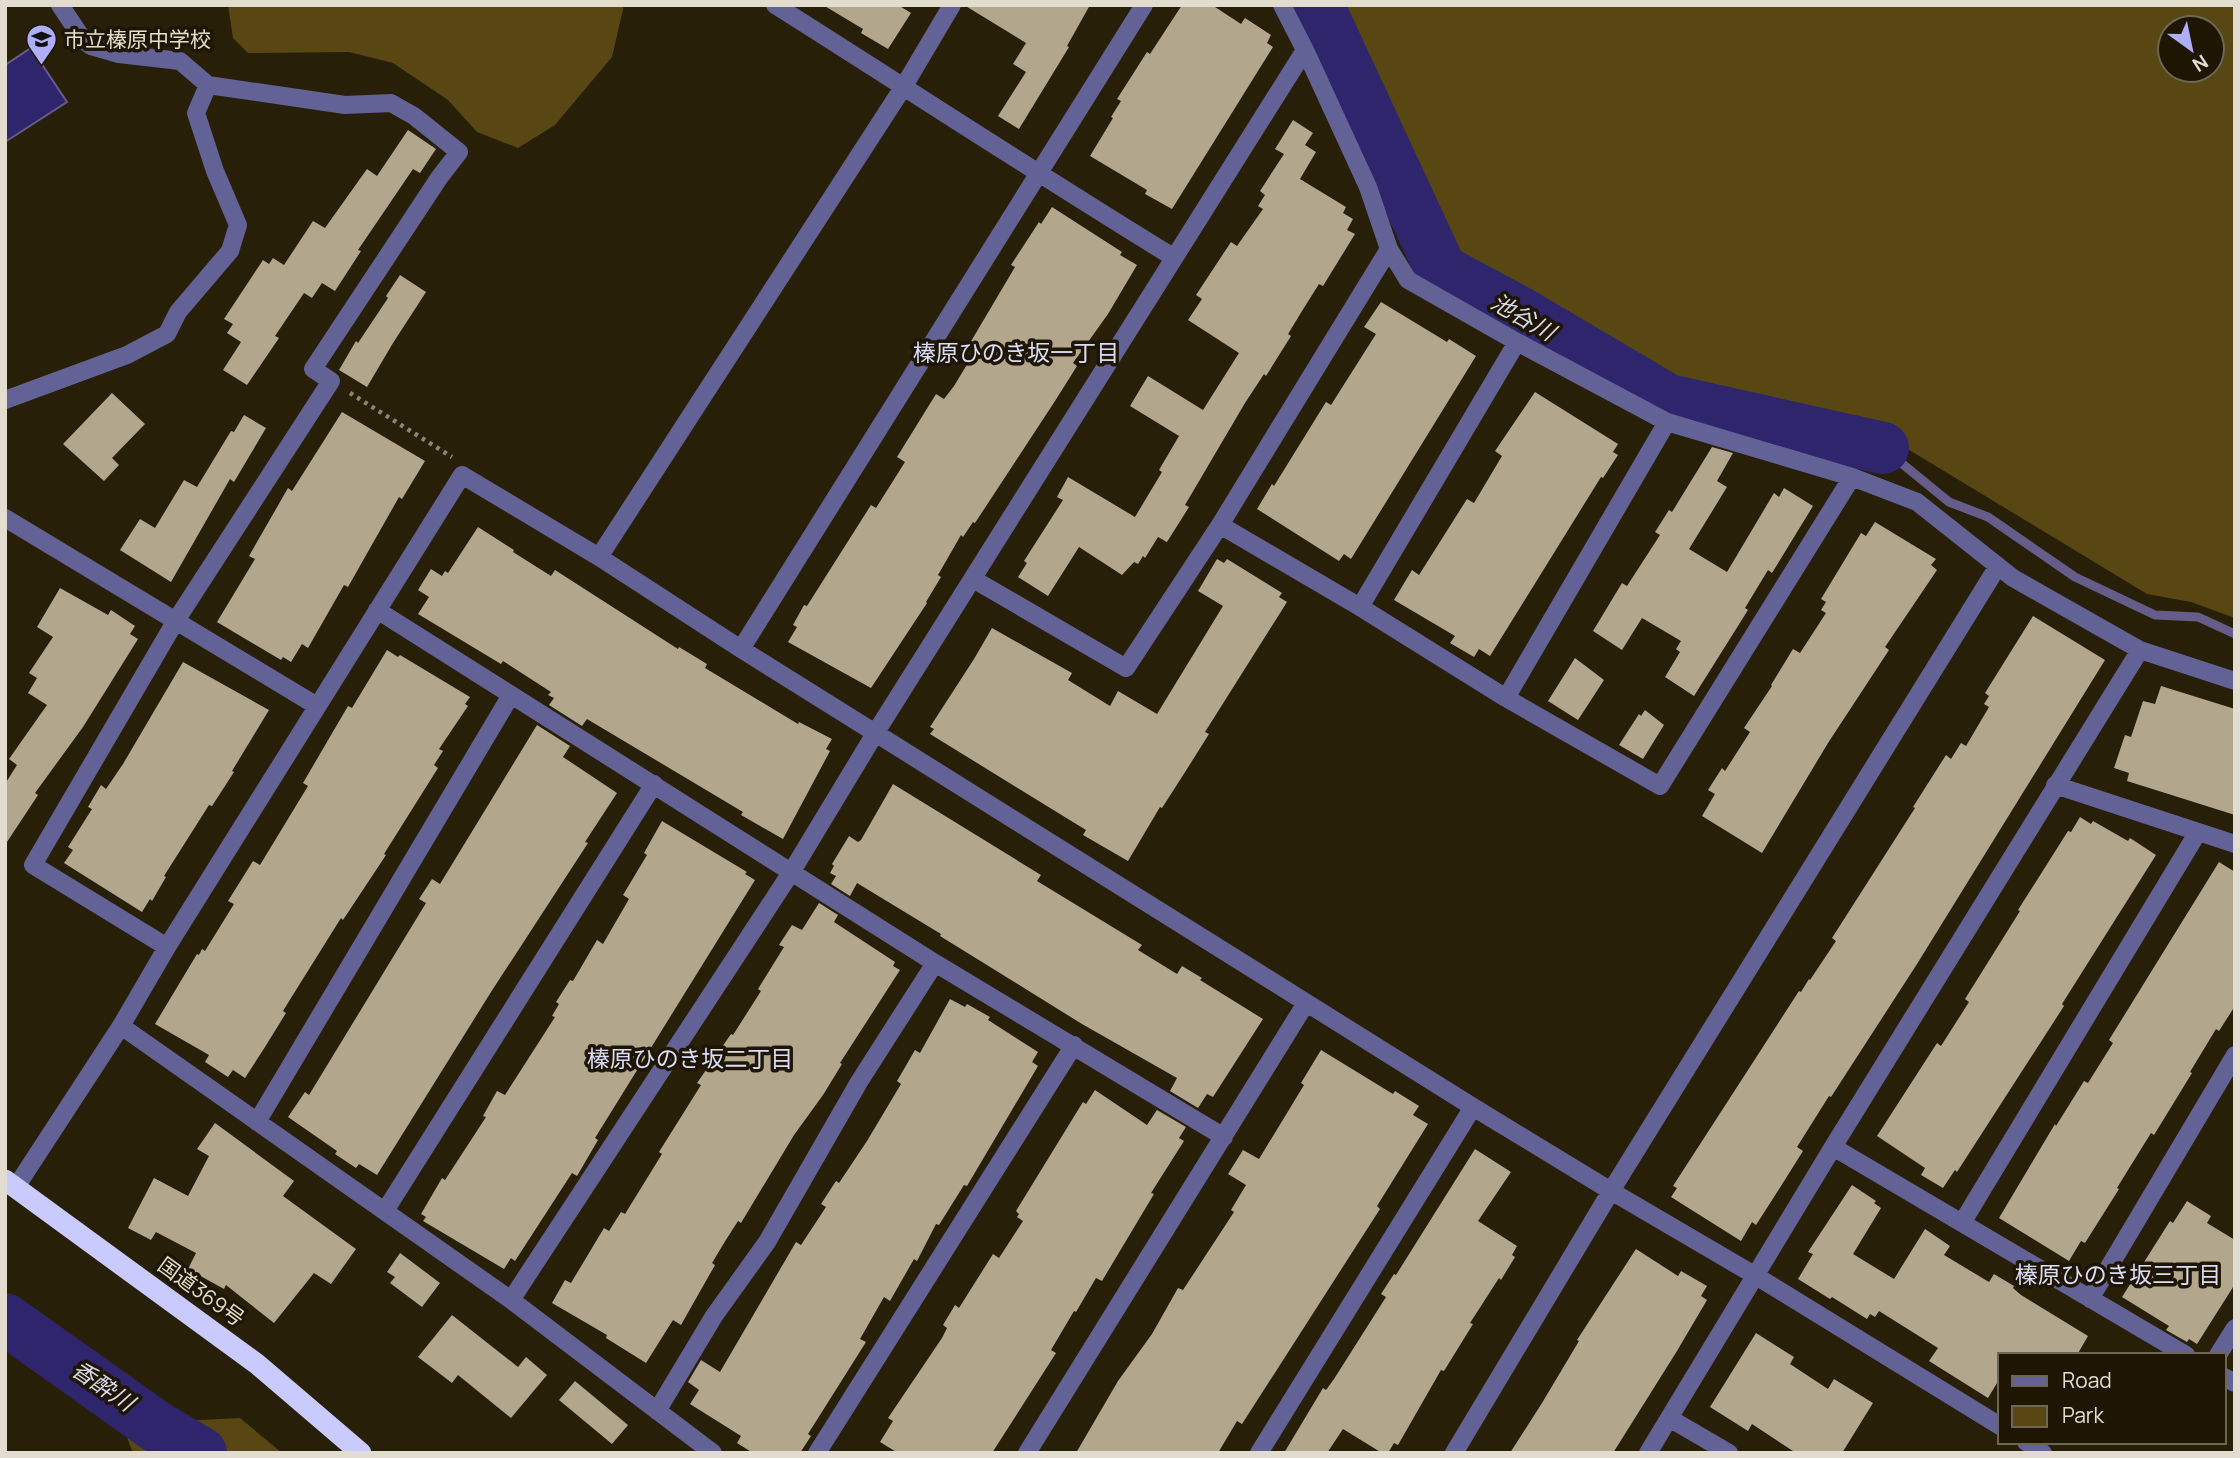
<svg xmlns="http://www.w3.org/2000/svg" width="2240" height="1458" viewBox="0 0 2240 1458" font-family="Manrope,'Noto Sans JP',sans-serif">
<style>
.green{fill:#584613;fill-rule:evenodd}
.water{fill:#2f256c;stroke:#655c8a;stroke-width:2}
.lines{fill:none;stroke-linecap:round;stroke-linejoin:round}
.stream{stroke:#655c8a;stroke-width:9}
.river{stroke:#2f256c;stroke-width:52}
.building{fill:#b2a78d}
.path{stroke:#8c8673;stroke-width:4.5;stroke-dasharray:3.5 5;stroke-linecap:butt}
.minor{stroke:#636296;stroke-width:18}
.highway{stroke:#c9cafe;stroke-width:21}
.labels{text-anchor:middle;stroke-width:7;stroke-linejoin:round;paint-order:stroke}
.poi-label{font-size:21px;fill:#e2ddcf;stroke:#1e1602;text-anchor:start}
.street-label{font-size:21px;fill:#e2ddcf;stroke:#1e1602}
.water-label{font-size:23px;font-style:italic;fill:#d8d9ee;stroke:#1e1602}
.neighbourhood-label{font-size:23px;fill:#dbdcf9;stroke:#1e1602}
</style>
<rect width="100%" height="100%" fill="#281f08"/>
<!-- green -->
<path class="green" d="M228,5H624L612,57L555,125L518,148L477,132L448,100L393,63L349,52L248,53L233,38Z
M1330,5H2235V618L2191,602L2147,594L1878,431L1670,384L1450,254L1422,219ZM2170,28H2212V70H2170Z
M240,1418L282,1453H133L122,1424Z"/>
<!-- water -->
<path class="water" d="M31,48L67,102L5,142V65Z"/>
<g class="lines">
<!-- stream -->
<path class="stream" d="M1883,448L1949,502L1988,517L2075,577L2155,615L2198,617L2235,634"/>
<!-- river -->
<path class="river" d="M1318,5L1441,270L1519,312L1668,400L1883,448
M5,1319L157,1427L201,1453"/>
</g>
<!-- building -->
<path class="building" d="M823,5H898L911,13L888,49L861,33L863,29Z
M964,5H1090L1067,46L1069,47L1019,129L998,116L1026,72L1013,64L1026,43Z
M1182,5H1212L1241,24L1245,18L1271,35L1267,43L1273,47L1172,209L1145,194L1147,190L1090,156L1113,118L1111,117L1121,101L1117,99L1147,52L1150,54Z
M1293,120L1313,133L1305,145L1316,152L1300,179L1346,207L1343,213L1353,219L1347,230L1355,234L1323,286L1319,284L1302,311L1288,334L1291,336L1266,376L1264,374L1245,403L1185,505L1189,507L1167,542L1158,537L1145,558L1143,556L1138,564L1134,562L1122,575L1079,547L1048,596L1018,577L1027,563L1024,561L1063,500L1057,497L1068,477L1135,517L1162,472L1159,470L1179,436L1130,406L1148,376L1203,410L1239,353L1188,320L1202,299L1196,295L1231,242L1237,246L1263,209L1258,206L1265,195L1260,191L1284,154L1275,149Z
M408,130L436,149L420,173L413,169L358,250L361,251L335,291L322,283L312,298L304,293L275,336L279,338L247,385L223,370L241,342L227,333L233,324L224,319L263,260L269,264L273,258L284,265L313,221L325,228L367,169L377,176Z
M1052,207L1122,252L1120,255L1137,265L1108,314L1073,363L1077,366L1055,401L975,523L973,522L963,537L961,535L938,575L941,577L926,602L927,603L871,688L788,642L797,627L793,625L804,605L807,606L871,505L876,508L905,462L897,457L936,394L944,399L954,386L977,348L970,343L1015,267L1011,265L1039,222L1041,224Z
M400,275L426,292L393,343L367,387L339,370L356,341L358,343L388,298L386,296Z
M1381,302L1447,342L1449,339L1476,356L1351,559L1344,554L1339,561L1257,509L1272,484L1274,486L1326,402L1331,405L1376,334L1364,327Z
M1535,392L1618,444L1613,452L1618,455L1603,478L1601,477L1490,656L1479,649L1474,657L1450,643L1455,636L1394,600L1412,570L1419,575L1467,499L1474,503L1502,456L1495,451Z
M112,393L145,424L112,458L119,465L104,481L63,444Z
M342,412L425,461L402,499L399,497L348,587L344,585L308,648L302,644L291,662L283,657L281,660L217,622L255,559L249,556L288,488L292,491Z
M244,415L266,428L234,482L230,479L171,582L120,550L140,519L155,528L184,480L197,487L231,431L234,432Z
M1712,447L1733,453L1717,481L1727,487L1689,549L1727,572L1774,493L1779,497L1784,488L1813,506L1772,573L1768,570L1745,608L1748,610L1694,696L1665,677L1680,652L1676,649L1681,641L1642,618L1622,650L1593,631L1622,583L1627,586L1660,535L1655,532L1669,510L1672,512Z
M1875,522L1936,559L1931,565L1937,570L1885,647L1889,650L1828,743L1762,853L1702,816L1715,794L1708,790L1722,768L1725,771L1750,732L1744,728L1772,686L1771,685L1793,649L1800,653L1826,613L1821,610L1826,602L1821,599L1861,533L1866,536Z
M478,527L514,550L513,552L551,576L555,570L678,649L679,647L707,664L705,668L798,724L799,722L832,739L826,749L830,751L783,839L741,815L743,812L587,719L582,726L549,705L554,698L548,695L551,692L503,661L501,664L418,614L429,597L418,590L431,569L442,576L445,571L448,573Z
M1217,559L1224,563L1227,559L1282,593L1279,597L1287,602L1205,732L1209,734L1187,769L1162,808L1160,807L1128,861L1083,835L1086,830L930,734L934,729L930,727L974,659L992,628L1072,673L1068,680L1110,706L1118,691L1157,714L1223,606L1198,591Z
M60,588L108,615L111,610L135,626L130,634L138,639L83,727L35,793L38,795L5,845V784L17,765L9,759L47,705L28,693L37,678L29,673L53,637L37,627Z
M2033,616L2105,660L1917,964L1831,1097L1829,1096L1797,1147L1803,1151L1774,1197L1756,1225L1752,1222L1741,1241L1671,1197L1677,1188L1673,1186L1799,991L1801,992L1809,979L1810,980L1836,941L1832,938L1915,808L1913,807L1946,755L1951,759L1961,743L1966,746L1989,707L1984,704L1989,696L1985,693Z
M387,650L398,657L400,655L470,697L465,704L468,706L439,749L443,751L434,765L438,768L384,854L386,855L343,920L341,918L291,998L283,1011L286,1013L265,1047L245,1078L233,1070L228,1077L205,1062L209,1055L155,1024L197,954L199,955L202,949L205,951L234,904L228,901L253,861L260,865L308,786L303,783L348,706L352,708Z
M1575,658L1604,680L1578,720L1548,701Z
M183,662L269,710L232,771L234,772L212,806L209,805L164,876L166,877L152,901L150,899L142,912L64,863L73,850L68,847L92,809L88,807L101,785L106,789L123,764Z
M2161,686L2235,709V815L2127,781L2129,773L2114,768L2125,735L2131,737L2143,701L2155,704Z
M1645,710L1664,725L1643,759L1619,745L1639,714L1641,716Z
M537,725L570,746L563,757L617,793L585,842L588,843L491,992L377,1175L359,1164L356,1168L335,1154L337,1151L288,1117L305,1092L309,1095L426,903L419,899L432,879L440,884Z
M893,784L1041,875L1037,881L1142,945L1138,950L1177,974L1182,966L1202,978L1200,980L1263,1019L1213,1097L1207,1094L1198,1108L1170,1091L1177,1078L1082,1024L940,936L941,934L857,883L850,896L831,884L836,876L830,873L834,866L832,864L849,836L858,842L861,840Z
M2080,817L2091,824L2093,821L2128,841L2130,838L2156,855L2062,1004L2064,1006L1957,1172L1955,1170L1943,1188L1921,1175L1925,1168L1877,1136L1937,1043L1941,1046L1969,1002L1965,999L2020,911L2018,910L2068,831L2071,832Z
M662,821L747,872L745,874L755,880L595,1138L598,1140L577,1176L572,1173L515,1261L511,1258L504,1269L423,1221L426,1217L421,1214L442,1178L445,1180L486,1117L483,1116L497,1091L505,1095L555,1017L552,1016L559,1004L556,1002L570,980L573,981L597,940L603,944L629,899L623,895L647,855L644,853Z
M2219,862L2235,872V1006L2219,1031L2216,1029L2190,1072L2192,1073L2154,1135L2151,1133L2128,1170L2117,1188L2119,1189L2085,1243L2081,1241L2069,1261L1999,1218L2055,1124L2056,1126L2084,1081L2088,1083L2113,1043L2109,1040Z
M819,903L838,915L834,922L895,962L893,966L900,970L840,1063L842,1064L823,1095L794,1135L741,1223L738,1221L724,1243L712,1263L715,1265L681,1325L673,1320L646,1363L606,1338L607,1335L552,1303L565,1280L571,1283L604,1228L609,1231L621,1212L625,1214L662,1154L659,1152L701,1085L697,1083L731,1034L733,1035L761,991L758,989L784,947L779,945L792,925L802,930Z
M950,999L965,1007L967,1004L990,1017L988,1020L1038,1052L1032,1062L1038,1066L967,1186L964,1185L939,1225L936,1224L917,1261L914,1259L890,1301L884,1297L860,1339L866,1342L808,1434L811,1436L800,1453H753L737,1443L741,1436L690,1404L699,1390L688,1382L701,1360L720,1372L796,1242L801,1245L826,1207L821,1204L836,1181L839,1183L867,1141L901,1084L897,1081L915,1050L920,1053Z
M1321,1050L1393,1094L1395,1091L1419,1106L1413,1115L1428,1124L1377,1206L1380,1209L1242,1424L1237,1421L1218,1453H1076L1118,1381L1152,1334L1178,1288L1183,1290L1234,1212L1231,1210L1246,1185L1228,1174L1243,1150L1259,1159L1304,1085L1301,1083Z
M1095,1090L1147,1125L1157,1110L1186,1127L1179,1138L1184,1141L1151,1193L1154,1194L1102,1281L1096,1278L1076,1312L1074,1311L1051,1350L1056,1353L992,1453H898L880,1442L893,1421L888,1418L942,1338L947,1328L943,1325L955,1305L959,1308L993,1254L999,1258L1023,1221L1017,1217L1019,1214L1016,1211L1070,1123L1083,1102L1086,1104Z
M215,1123L294,1181L283,1196L356,1249L331,1284L314,1273L274,1323L226,1285L224,1289L188,1269L196,1253L156,1232L151,1240L128,1228L154,1178L188,1196L209,1156L197,1149Z
M1475,1149L1511,1172L1478,1221L1517,1246L1512,1255L1515,1257L1501,1280L1499,1278L1470,1323L1473,1324L1444,1371L1441,1370L1398,1445L1394,1443L1388,1453H1382L1343,1429L1327,1453H1284L1323,1388L1326,1390L1334,1379L1386,1297L1381,1294L1394,1274L1396,1275Z
M1852,1185L1876,1201L1874,1203L1881,1208L1853,1254L1894,1279L1925,1229L1950,1246L1944,1255L1989,1282L1994,1274L2014,1286L2013,1288L2021,1295L2088,1336L2077,1355H2000V1378L1988,1398L1929,1361L1938,1348L1879,1311L1875,1317L1870,1314L1867,1319L1832,1297L1830,1299L1798,1279L1813,1254L1808,1252Z
M2187,1201L2211,1216L2207,1223L2235,1240V1284L2197,1344L2189,1339L2187,1342L2166,1330L2169,1326L2122,1297L2170,1221L2173,1223Z
M1636,1249L1678,1276L1681,1271L1707,1286L1701,1296L1707,1300L1677,1351L1613,1453H1510L1542,1403L1579,1341L1577,1340Z
M400,1253L440,1283L422,1307L390,1283L395,1277L387,1272Z
M452,1315L518,1367L526,1357L547,1375L511,1418L458,1375L452,1383L418,1357Z
M1756,1333L1794,1357L1790,1364L1828,1389L1834,1379L1873,1403L1842,1453H1796L1752,1424L1748,1431L1710,1407Z
M575,1381L628,1425L612,1444L559,1400Z"/>
<g class="lines">
<!-- path -->
<path class="path" d="M350,393L452,457"/>
<!-- minor -->
<path class="minor" d="M60,5L84,41L91,46L119,54L180,61L208,85L345,105L391,103L414,116L459,152L439,178L313,369L331,381L175,622L33,865L167,947
M775,5C908,89 1039,175 1173,257
M1282,5L1305,50L1368,187L1389,249L1408,280L1517,342L1667,422L1852,477L1917,502L2013,578L2140,650L2235,681
M5,400L127,355L167,334L178,312L230,251L238,225L215,171L196,113L208,85
M5,518L317,706
M1220,525L1360,607L1506,698L1660,786L1852,477
M599,557L904,86L952,5
M973,579L1126,668L1220,525L1389,249
M1360,607L1517,342
M377,610L935,963L1224,1137
M741,649L1144,5
M1506,698L1667,422
M2055,785L2235,844
M121,1026L511,1300L713,1453
M257,1122L511,695
M1833,1147L2186,1355
M16,1187L121,1026L167,947L462,475L599,557L741,649L1473,1107L1611,1191L1998,566
M385,1211L654,784
M1962,1223L2198,832
M2090,1299L2235,1055
M511,1300L792,871L876,732L1305,50
M2218,1355L2235,1328
M2224,1377L2235,1383
M657,1411L714,1316L767,1242L859,1082L935,963
M1669,1418L1729,1453
M2026,1442L2043,1453
M817,1453L1074,1045
M1027,1453L1306,1003
M1259,1453L1473,1107
M1454,1453L1611,1191L1756,1276L2000,1426
M1648,1453L1833,1147L2140,650"/>
<!-- highway -->
<path class="highway" d="M5,1180L257,1364L361,1453"/>
</g>
<!-- icons -->
<defs>
<symbol id="school-pin" viewBox="-11 -11 22 30"><path d="M0 17L-7.5 6A9.5 9.5 0 1 1 7.5 6Z" fill="#afaefa" stroke="#1e1602"/><path d="M0-5L7-2L0 1L-7-2ZM-4 1L0 2.5L4 1V4Q0 6-4 4Z" fill="#111"/></symbol>
</defs>
<g fill-rule="evenodd">
<use href="#school-pin" x="24" y="22" width="35" height="47"/>
</g>
<g class="labels">
<!-- poi labels -->
<g class="poi-label">
<text x="64" y="47">市立榛原中学校</text>
</g>
<!-- street labels -->
<g class="street-label">
<text transform="translate(201 1292) rotate(36)" y="7">国道369号</text>
</g>
<!-- water labels -->
<g class="water-label">
<text transform="translate(1523 317) rotate(30)" y="8">池谷川</text>
<text transform="translate(103 1386) rotate(34)" y="8">香酔川</text>
</g>
<!-- neighbourhood labels -->
<g class="neighbourhood-label">
<text x="1016" y="361">榛原ひのき坂一丁目</text>
<text x="690" y="1067">榛原ひのき坂二丁目</text>
<text x="2118" y="1283">榛原ひのき坂三丁目</text>
</g>
</g>
<!-- border -->
<rect width="2240" height="1458" fill="none" stroke="#e2ddcf" stroke-width="14"/>
<!-- legend -->
<rect x="1998" y="1353" width="228" height="91" fill="#1e1602" stroke="#6c6654" stroke-width="2"/>
<rect x="2012" y="1376" width="35" height="10" fill="#636296" stroke="#6c6654" stroke-width="2"/>
<text x="2062" y="1388" font-size="21" fill="#e2ddcf">Road</text>
<rect x="2012" y="1406" width="35" height="21" fill="#584613" stroke="#6c6654" stroke-width="2"/>
<text x="2062" y="1423" font-size="21" fill="#e2ddcf">Park</text>
<!-- north arrow -->
<g transform="translate(2191 49) rotate(147)"><circle r="33" fill="#1e1602" stroke="#6c6654" stroke-width="2"/>
<path d="M0-5L12 26L0 18L-12 26Z" fill="#afaefa"/>
<text y="-10" font-size="19" font-weight="bold" text-anchor="middle" fill="#e2ddcf">N</text>
</g>
</svg>
